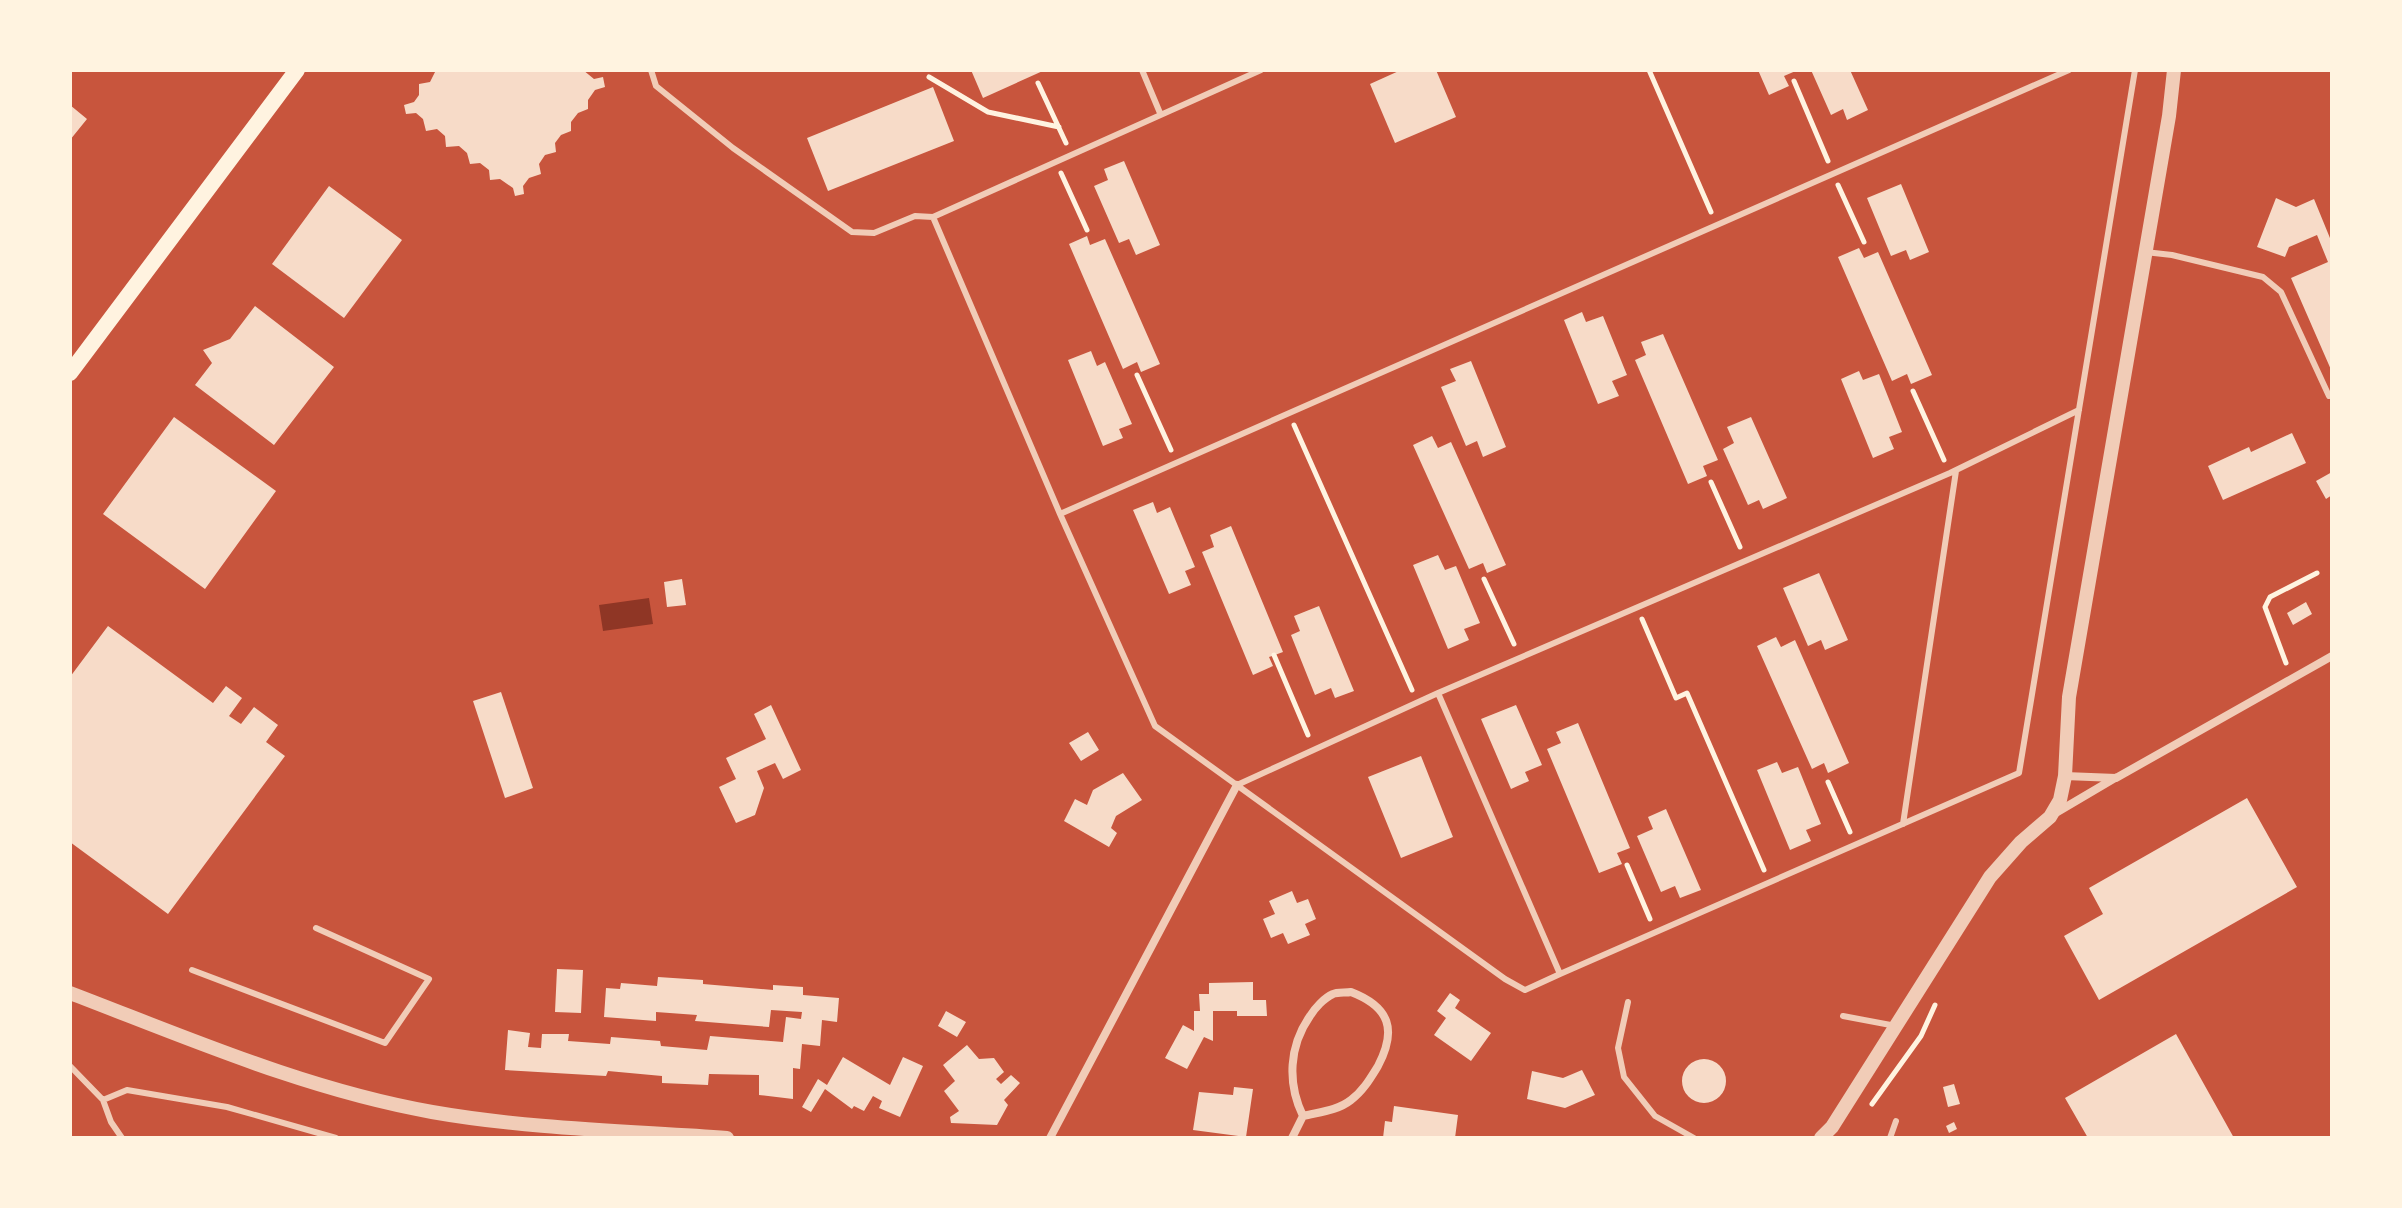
<svg xmlns="http://www.w3.org/2000/svg" width="2402" height="1208" viewBox="0 0 2402 1208" font-family="'Asap Condensed',sans-serif">
<style>
.water{fill:#8f3625}
.building{fill:#f7dbc8}
.lines{fill:none;stroke-linecap:round;stroke-linejoin:round}
.path{stroke:#fff3e0;stroke-width:5}
.service{stroke:#f1ccb7;stroke-width:6}
.minor{stroke:#f1ccb7;stroke-width:8}
.tertiary{stroke:#f1ccb7;stroke-width:14}
.secondary{stroke:#fff3e0;stroke-width:16}
</style>
<rect width="100%" height="100%" fill="#c8553d"/>
<!-- water -->
<path class="water" d="M649,598L653,624L603,631L599,605Z"/>
<!-- building -->
<path class="building" d="M436,70H583L594,79L603,77L605,87L595,90L588,100V109L578,113L571,122V131L561,135L555,143L556,152L545,155L539,164L541,174L529,178L523,186L524,194L515,196L513,188L500,179L490,180L489,170L480,163L470,164L467,153L459,146L446,147L445,136L437,129L426,131L423,119L416,113L406,114L404,105L414,102L419,95V84L430,82Z
M971,70H1045L983,98Z
M1401,70H1436L1456,117L1395,143L1370,84Z
M1758,70H1798L1784,76L1789,86L1769,95Z
M1811,70H1850L1868,110L1847,120L1843,109L1831,115Z
M933,87L954,141L828,191L807,138Z
M70,105L87,119L70,140Z
M1124,161L1160,245L1136,255L1129,239L1119,243L1094,186L1108,180L1104,169Z
M1901,184L1929,252L1910,260L1906,250L1891,256L1867,198Z
M329,186L402,240L344,318L272,264Z
M2276,198L2296,207L2314,199L2332,243V372L2291,278L2328,262L2317,235L2289,247L2285,257L2257,247Z
M1087,236L1090,245L1105,239L1160,364L1141,372L1137,362L1123,369L1069,244Z
M1859,248L1864,258L1878,252L1932,375L1911,384L1907,374L1892,381L1838,257Z
M255,306L334,367L274,445L195,385L212,363L203,350L230,339Z
M1582,312L1586,322L1603,316L1627,375L1612,381L1619,396L1598,404L1564,320Z
M1663,334L1718,460L1703,466L1707,476L1688,484L1635,360L1646,355L1641,342Z
M1091,351L1097,366L1105,362L1132,424L1119,429L1123,438L1103,446L1068,360Z
M1471,361L1506,447L1483,457L1477,441L1466,446L1441,387L1456,381L1450,369Z
M1859,371L1863,380L1879,374L1902,432L1889,437L1894,449L1873,458L1841,379Z
M174,417L276,491L205,589L103,514Z
M1751,417L1787,498L1763,509L1759,500L1748,505L1723,449L1734,443L1727,427Z
M2292,433L2306,463L2223,500L2208,466L2249,447L2251,452Z
M1432,436L1438,448L1451,442L1506,565L1487,573L1483,563L1469,569L1413,445Z
M2332,472V495L2326,499L2316,481Z
M1153,502L1157,513L1170,507L1195,567L1185,571L1191,585L1169,594L1133,510Z
M1231,526L1283,652L1269,657L1273,666L1253,675L1202,552L1214,547L1210,535Z
M1438,555L1445,570L1456,566L1480,623L1464,629L1469,640L1448,649L1413,565Z
M1819,573L1848,640L1825,650L1821,640L1808,646L1783,588Z
M682,579L686,605L667,607L664,582Z
M2306,602L2312,614L2293,625L2287,613Z
M1319,606L1354,691L1335,698L1331,688L1315,695L1291,635L1300,631L1294,616Z
M108,626L213,703L226,686L242,698L229,716L241,724L254,707L278,725L266,742L285,756L168,914L70,842V677Z
M1776,637L1781,647L1795,640L1849,763L1828,773L1824,763L1812,769L1757,646Z
M501,692L533,788L505,798L473,701Z
M771,705L801,770L783,779L775,763L757,771L764,788L755,815L736,823L719,787L736,779L726,758L766,739L754,714Z
M1516,705L1542,765L1525,772L1529,781L1511,789L1481,719Z
M1578,723L1630,848L1617,853L1622,864L1599,873L1547,749L1561,743L1556,732Z
M1088,732L1099,750L1081,761L1069,743Z
M1421,756L1453,837L1401,858L1368,777Z
M1777,762L1782,773L1798,767L1821,824L1806,830L1811,841L1790,850L1757,770Z
M1123,773L1142,800L1116,816L1111,828L1117,833L1109,847L1064,821L1075,799L1087,805L1093,790Z
M2247,798L2297,887L2099,1000L2064,936L2103,914L2089,888Z
M1666,809L1701,890L1680,898L1675,886L1661,892L1637,836L1653,829L1648,817Z
M1292,891L1297,903L1308,899L1316,919L1305,924L1310,935L1288,944L1283,933L1271,938L1263,919L1275,914L1269,901Z
M557,969L583,970L581,1013L555,1012Z
M658,977L703,980V984L773,990V985L803,987V995L839,998L837,1022L822,1020L820,1046L802,1044L800,1069L793,1068V1099L759,1095V1075L709,1074L708,1085L662,1083V1076L608,1071L606,1076L505,1070L508,1030L530,1033L528,1047L541,1048L542,1034H569L568,1041L610,1044L611,1037L660,1041L661,1046L707,1050L710,1036L783,1042L786,1017L801,1019L802,1012L771,1010L769,1027L695,1021L697,1015L656,1012V1021L604,1017L606,988L620,989L621,983L657,986Z
M1253,982V1000H1266L1267,1016H1237V1011H1213V1041L1204,1037L1187,1069L1165,1058L1183,1025L1194,1031V1011H1200L1199,994H1209V983Z
M1450,993L1460,1000L1455,1008L1491,1033L1471,1061L1434,1035L1446,1018L1437,1011Z
M946,1011L966,1022L957,1037L938,1026Z
M2176,1034L2234,1138H2088L2065,1098Z
M967,1045L979,1059L994,1058L1004,1072L996,1079L1001,1084L1011,1075L1020,1083L1004,1100L1008,1105L997,1125L951,1123L950,1117L959,1111L944,1091L955,1081L943,1065Z
M843,1057L890,1085L903,1057L923,1066L900,1117L879,1108L882,1101L873,1096L864,1111L854,1106L852,1109L825,1089L811,1112L802,1107L818,1079L827,1085Z
M1682 1081a22 22 0 1 1 44 0a22 22 0 1 1-44 0Z
M1582,1070L1595,1095L1565,1108L1527,1099L1532,1071L1563,1078Z
M1954,1084L1960,1104L1948,1107L1943,1087Z
M1234,1087L1253,1089L1246,1137L1193,1130L1199,1092L1233,1095Z
M1394,1106L1458,1115L1455,1138H1383L1385,1121L1392,1122Z
M1954,1122L1957,1129L1949,1133L1946,1126Z"/>
<g class="lines">
<!-- path -->
<path class="path" d="M1649,70L1711,212
M929,77L988,112L1059,127
M1794,81L1828,161
M1038,83L1066,143
M1061,173L1087,230
M1838,185L1864,242
M1137,375L1171,450
M1913,391L1944,460
M1294,425L1412,690
M1711,482L1740,547
M1484,579L1514,644
M1642,619L1676,698L1687,693L1764,870
M1274,655L1308,735
M2286,663L2265,607L2270,597L2317,573
M1828,782L1850,832
M1627,865L1650,919
M1872,1104L1921,1036L1935,1005"/>
<!-- service -->
<path class="service" d="M651,70L656,86L733,148L852,232L874,233L915,216L933,217L1261,70
M1142,70L1160,113
M933,217L1060,514L1155,726L1505,979L1525,990L1560,974
M2145,252L2172,255L2263,277L2281,292L2329,396
M1060,514L2069,70
M1438,693L1560,974L2019,773L2135,70
M1237,785L1438,693L1950,473L2079,410
M1903,824L1956,471
M192,970L385,1043L429,979L316,928
M1628,1002L1618,1048L1624,1077L1655,1116L1694,1138
M1843,1016L1896,1026
M70,1066L103,1100L111,1122L122,1138
M103,1100L127,1090L227,1107L336,1138
M1890,1138L1896,1121"/>
<!-- minor -->
<path class="minor" d="M2065,776L2116,778L2332,656
M2054,814L2115,778
M1351,992C1390,1007 1397,1030 1378,1066C1370,1079 1363,1091 1351,1100C1337,1111 1319,1112 1303,1116C1287,1083 1289,1046 1310,1016C1315,1008 1324,998 1333,994C1337,992 1346,993 1351,992Z
M1050,1138L1237,785
M1292,1138L1303,1116"/>
<!-- tertiary -->
<path class="tertiary" d="M70,993C188,1038 307,1090 432,1112C529,1129 629,1131 727,1138
M1821,1138L1832,1127L1990,877L2021,842L2050,817L2060,800L2065,776L2069,697L2169,116L2174,70"/>
<!-- secondary -->
<path class="secondary" d="M70,373L297,70"/>
</g>
<!-- border -->
<rect width="2402" height="1208" fill="none" stroke="#fff3e0" stroke-width="144"/>
</svg>
